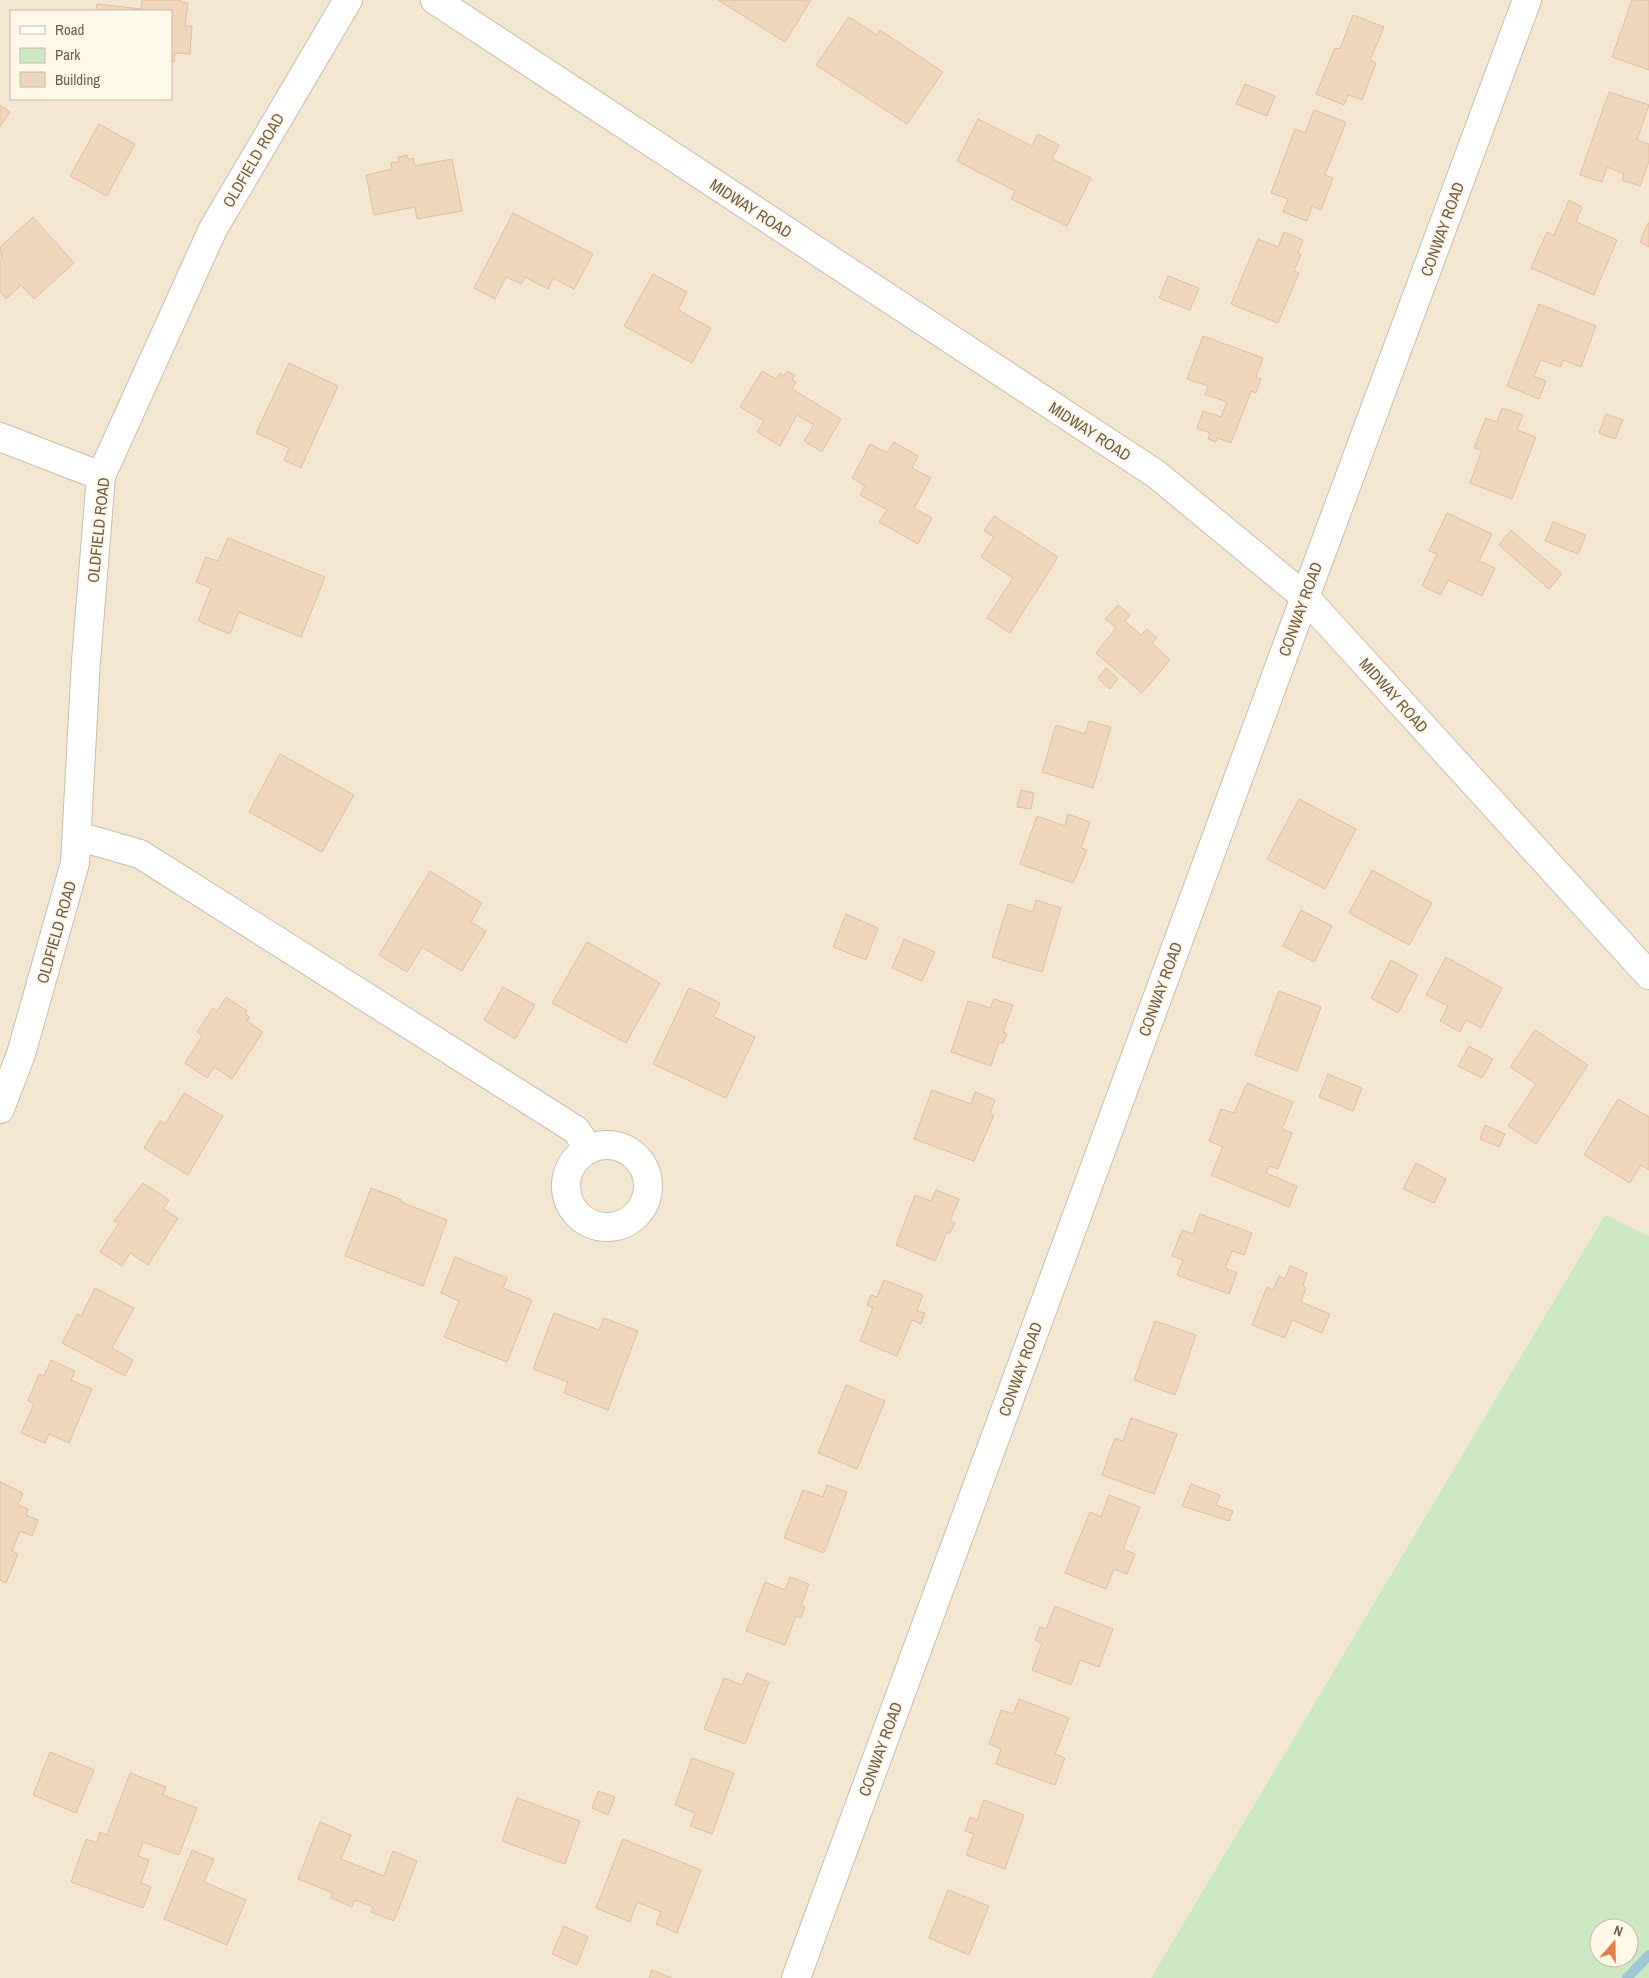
<svg xmlns="http://www.w3.org/2000/svg" width="1649" height="1978" viewBox="0 0 1649 1978" font-family="'Archivo Narrow',sans-serif">
<style>
.residential{fill:#f3e7d1;fill-rule:evenodd}
.green{fill:#cde9c1;fill-rule:evenodd}
.lines{fill:none;stroke-linecap:round;stroke-linejoin:round}
.stream{stroke:#9ec7d6;stroke-width:10}
.building{fill:#f0d6ba;stroke:#e3bf9b}
.minor-casing{stroke:#cdbda9;stroke-width:30}
.minor{stroke:#fff;stroke-width:28}
.labels{text-anchor:middle;stroke-width:4;stroke-linejoin:round;paint-order:stroke}
.street-label{font-size:16px;fill:#735d49;stroke:#fff8e8}
</style>
<rect width="100%" height="100%" fill="#fcf5e2"/>
<!-- residential -->
<path class="residential" d="M0,0H1649V1236L1605,1215L1151,1978H0ZM11,11H171V99H11Z"/>
<!-- green -->
<path class="green" d="M1605,1215L1649,1236V1978H1151ZM1599,1928H1629V1958H1599Z"/>
<g class="lines">
<!-- stream -->
<path class="stream" d="M1627,1978L1649,1955"/>
</g>
<!-- building -->
<path class="building" d="M142,0H181V2L188,3L185,26H192L190,54L175,53L174,62H171V11H96L97,4L141,9Z
M718,0H811L785,42Z
M1632,0H1649V70L1612,57Z
M1353,15L1384,27L1370,60L1376,63L1362,100L1348,95L1344,105L1316,94L1335,48L1340,49Z
M849,17L877,35L880,30L943,72L907,124L816,65Z
M1245,84L1275,96L1267,116L1236,104Z
M1609,92L1649,105L1637,140L1649,144V161L1640,186L1622,180L1624,174L1607,167L1602,182L1580,175Z
M0,105L10,112L0,127Z
M1314,110L1346,122L1325,175L1333,178L1321,210L1312,206L1307,221L1283,212L1288,199L1271,193L1295,129L1305,133Z
M978,119L1032,146L1038,134L1059,145L1052,159L1091,178L1067,226L1011,199L1015,191L957,161Z
M99,124L135,144L107,196L70,176Z
M407,155L408,159L413,158L415,166L452,159L462,211L417,219L415,207L374,215L366,175L392,169L391,163L399,162L398,157Z
M1569,200L1582,207L1576,222L1617,240L1594,295L1531,268L1547,232L1554,235Z
M513,213L593,254L574,289L553,278L548,289L525,277L521,284L506,277L495,299L474,288Z
M33,217L74,263L34,299L21,285L6,299L0,292V260L2,259L0,247Z
M1648,223H1649V247L1640,242Z
M1284,232L1303,240L1298,253L1301,254L1294,271L1299,273L1278,323L1231,304L1258,239L1278,247Z
M653,274L687,292L678,310L711,328L692,363L624,326Z
M1168,276L1199,288L1190,310L1159,298Z
M1539,304L1596,326L1581,367L1563,360L1561,367L1541,360L1534,376L1546,381L1539,399L1507,386Z
M1203,336L1263,358L1256,377L1261,379L1256,393L1251,391L1231,443L1217,438L1216,442L1208,439L1210,433L1197,428L1203,411L1221,417L1227,402L1205,394L1208,386L1187,379Z
M289,363L338,386L301,468L284,460L289,448L256,433Z
M762,371L776,379L780,373L784,376L787,371L795,375L792,380L796,382L792,389L841,419L822,452L804,441L814,425L797,415L780,446L757,432L764,421L740,407Z
M1502,408L1523,415L1517,430L1536,437L1512,499L1470,483L1482,450L1474,448L1486,418L1497,422Z
M1606,414L1623,420L1615,439L1599,433Z
M894,442L918,456L912,468L931,478L914,508L932,518L918,544L879,522L887,510L860,495L865,486L852,478L870,444L887,453Z
M1447,513L1492,534L1479,561L1495,568L1482,596L1448,580L1441,595L1422,586L1437,554L1429,551Z
M994,516L1058,557L1010,633L987,618L1013,578L981,557L994,537L984,531Z
M1553,522L1586,535L1578,554L1545,541Z
M1511,530L1562,574L1549,589L1499,545Z
M228,538L325,577L301,637L239,612L230,634L198,621L211,588L196,582L206,557L218,561Z
M1118,605L1130,615L1125,621L1141,635L1147,629L1157,638L1152,643L1170,660L1142,693L1096,653L1116,628L1105,619Z
M1106,668L1118,679L1110,689L1098,678Z
M1089,721L1111,727L1093,788L1042,772L1056,725L1085,734Z
M280,754L354,795L322,852L249,812Z
M1021,790L1034,793L1031,809L1017,807Z
M1299,799L1356,829L1325,889L1267,859Z
M1068,814L1090,822L1081,848L1087,850L1073,883L1020,864L1037,816L1065,826Z
M1372,870L1432,903L1409,945L1349,913Z
M430,871L482,903L471,922L486,931L462,971L422,947L407,972L379,955Z
M1036,900L1061,908L1042,972L992,957L1008,904L1033,912Z
M1301,910L1332,926L1314,962L1283,946Z
M846,914L878,928L866,960L833,947Z
M904,939L935,952L922,981L892,968Z
M587,942L660,983L626,1043L552,1003Z
M1446,957L1502,988L1481,1028L1466,1020L1460,1032L1440,1021L1448,1006L1426,995Z
M1391,960L1418,975L1398,1013L1371,998Z
M503,987L535,1005L515,1039L484,1020Z
M689,988L720,1003L714,1017L755,1037L726,1098L653,1064Z
M1279,991L1321,1007L1297,1071L1255,1055Z
M226,997L247,1011L245,1014L250,1017L247,1021L263,1032L232,1079L214,1067L207,1078L185,1063L202,1036L197,1032L213,1008L217,1011Z
M994,999L1013,1005L1003,1032L1007,1034L1003,1043L999,1042L991,1066L951,1052L968,1001L990,1008Z
M1535,1030L1588,1065L1536,1144L1508,1126L1536,1084L1510,1067Z
M1469,1046L1493,1059L1482,1078L1458,1066Z
M1328,1074L1362,1088L1353,1111L1319,1097Z
M1247,1083L1293,1102L1282,1129L1292,1133L1278,1169L1269,1166L1266,1173L1297,1186L1289,1207L1211,1175L1223,1147L1209,1141L1221,1109L1234,1113Z
M932,1090L971,1104L975,1092L995,1100L990,1113L994,1115L974,1161L914,1139Z
M184,1093L223,1116L188,1175L144,1148L160,1121L165,1124Z
M1618,1099L1649,1117V1170L1641,1165L1630,1183L1584,1155Z
M1485,1125L1505,1134L1499,1147L1480,1139Z
M1416,1163L1446,1179L1434,1203L1403,1189Z
M143,1183L169,1200L163,1209L178,1218L148,1265L130,1253L122,1266L100,1252L119,1223L114,1221Z
M371,1188L402,1200L401,1202L447,1220L423,1286L345,1256Z
M936,1190L959,1199L950,1221L955,1223L950,1233L947,1232L935,1261L896,1245L915,1195L931,1201Z
M1200,1214L1252,1233L1244,1255L1232,1251L1225,1268L1237,1273L1229,1294L1177,1275L1183,1260L1172,1256L1182,1230L1193,1234Z
M455,1257L507,1278L503,1288L532,1300L507,1362L444,1337L459,1301L441,1293Z
M1290,1266L1307,1273L1303,1286L1306,1288L1301,1302L1330,1314L1322,1333L1292,1320L1285,1338L1252,1325L1267,1287L1273,1290L1279,1276L1285,1279Z
M884,1280L923,1295L917,1311L925,1313L921,1324L912,1320L897,1356L860,1341L873,1308L867,1305L871,1295L877,1297Z
M95,1288L134,1308L112,1348L133,1360L125,1376L62,1343L77,1314L81,1316Z
M554,1313L599,1330L604,1318L638,1331L608,1410L564,1393L568,1382L533,1369Z
M1155,1321L1196,1335L1175,1395L1134,1380Z
M51,1360L75,1371L71,1380L92,1389L69,1443L49,1434L45,1443L21,1433L34,1404L28,1401L39,1374L44,1376Z
M846,1385L885,1401L857,1469L818,1453Z
M1131,1418L1177,1434L1154,1494L1102,1475L1115,1438L1123,1441Z
M0,1482L23,1493L18,1505L28,1509L26,1515L38,1520L32,1536L20,1531L12,1551L18,1554L6,1583L0,1580Z
M1191,1484L1220,1495L1216,1505L1233,1511L1229,1521L1182,1506Z
M827,1485L847,1492L824,1553L784,1538L803,1490L823,1497Z
M1109,1495L1140,1507L1123,1549L1135,1554L1127,1574L1114,1569L1106,1589L1065,1573L1090,1512L1101,1517Z
M790,1577L809,1584L801,1606L805,1607L801,1618L796,1616L785,1645L746,1631L765,1582L785,1590Z
M1055,1606L1113,1629L1099,1667L1080,1660L1071,1685L1032,1670L1042,1643L1035,1640L1040,1627L1046,1629Z
M747,1673L769,1682L745,1744L704,1729L724,1678L742,1685Z
M1019,1699L1069,1718L1055,1754L1065,1758L1055,1785L996,1764L1001,1749L989,1744L1001,1710L1013,1714Z
M50,1752L94,1770L76,1813L33,1795Z
M692,1758L734,1773L712,1834L690,1826L695,1813L675,1805Z
M130,1773L166,1787L163,1795L197,1808L179,1855L143,1842L138,1856L149,1860L141,1883L151,1887L143,1908L71,1882L86,1839L97,1843L100,1832L107,1835Z
M598,1791L615,1797L608,1815L592,1808Z
M517,1798L580,1821L565,1864L502,1841Z
M984,1800L1024,1815L1005,1869L966,1855L974,1834L965,1831L970,1817L977,1820Z
M320,1822L351,1835L341,1859L384,1876L393,1851L417,1861L394,1921L371,1912L373,1907L355,1900L352,1907L331,1898L333,1893L298,1879Z
M623,1839L701,1870L677,1933L656,1924L661,1912L637,1902L630,1922L596,1908Z
M192,1850L214,1859L204,1882L246,1900L227,1945L164,1919Z
M948,1890L989,1906L969,1955L929,1938Z
M564,1926L588,1937L577,1965L552,1954Z
M652,1970L672,1978H649Z"/>
<g class="lines">
<defs>
<path id="minor" d="M435,0L1156,474L1305,597L1649,975
M0,437L101,476
M77,836L140,854L576,1130L588,1148
M0,1109L21,1054L75,863L86,661L101,476L213,229L348,0
M566 1186a41 41 0 1 1 82 0a41 41 0 1 1-82 0Z
M796,1978L1305,597L1527,0"/>
</defs>
<!-- minor casing -->
<use href="#minor" class="minor-casing"/>
<!-- minor -->
<use href="#minor" class="minor"/>
</g>
<g class="labels">
<!-- street labels -->
<g class="street-label">
<text transform="translate(253 160) rotate(-60)" y="6">OLDFIELD ROAD</text>
<text transform="translate(751 208) rotate(33)" y="6">MIDWAY ROAD</text>
<text transform="translate(1442 229) rotate(-70)" y="6">CONWAY ROAD</text>
<text transform="translate(1090 431) rotate(33)" y="6">MIDWAY ROAD</text>
<text transform="translate(98 530) rotate(-84)" y="6">OLDFIELD ROAD</text>
<text transform="translate(1300 609) rotate(-70)" y="6">CONWAY ROAD</text>
<text transform="translate(1394 695) rotate(48)" y="6">MIDWAY ROAD</text>
<text transform="translate(56 932) rotate(-74)" y="6">OLDFIELD ROAD</text>
<text transform="translate(1160 989) rotate(-70)" y="6">CONWAY ROAD</text>
<text transform="translate(1020 1369) rotate(-70)" y="6">CONWAY ROAD</text>
<text transform="translate(880 1749) rotate(-70)" y="6">CONWAY ROAD</text>
</g>
</g>
<!-- legend -->
<rect x="10" y="10" width="162" height="90" fill="#fff8e8" stroke="#c7baa8"/>
<rect x="20" y="26" width="25" height="8" fill="#ffffff" stroke="#c7baa8"/>
<text x="55" y="35" font-size="15" fill="#735d49">Road</text>
<rect x="20" y="48" width="25" height="15" fill="#cde9c1" stroke="#c7baa8"/>
<text x="55" y="60" font-size="15" fill="#735d49">Park</text>
<rect x="20" y="72" width="25" height="15" fill="#f0d6ba" stroke="#c7baa8"/>
<text x="55" y="85" font-size="15" fill="#735d49">Building</text>
<!-- north arrow -->
<g transform="translate(1614 1943) rotate(20)"><circle r="24" fill="#fff8e8" stroke="#c7baa8"/>
<path d="M0-4L9 19L0 12L-9 19Z" fill="#e47e49"/>
<text y="-8" font-size="14" font-weight="bold" text-anchor="middle" fill="#735d49">N</text>
</g>
</svg>
